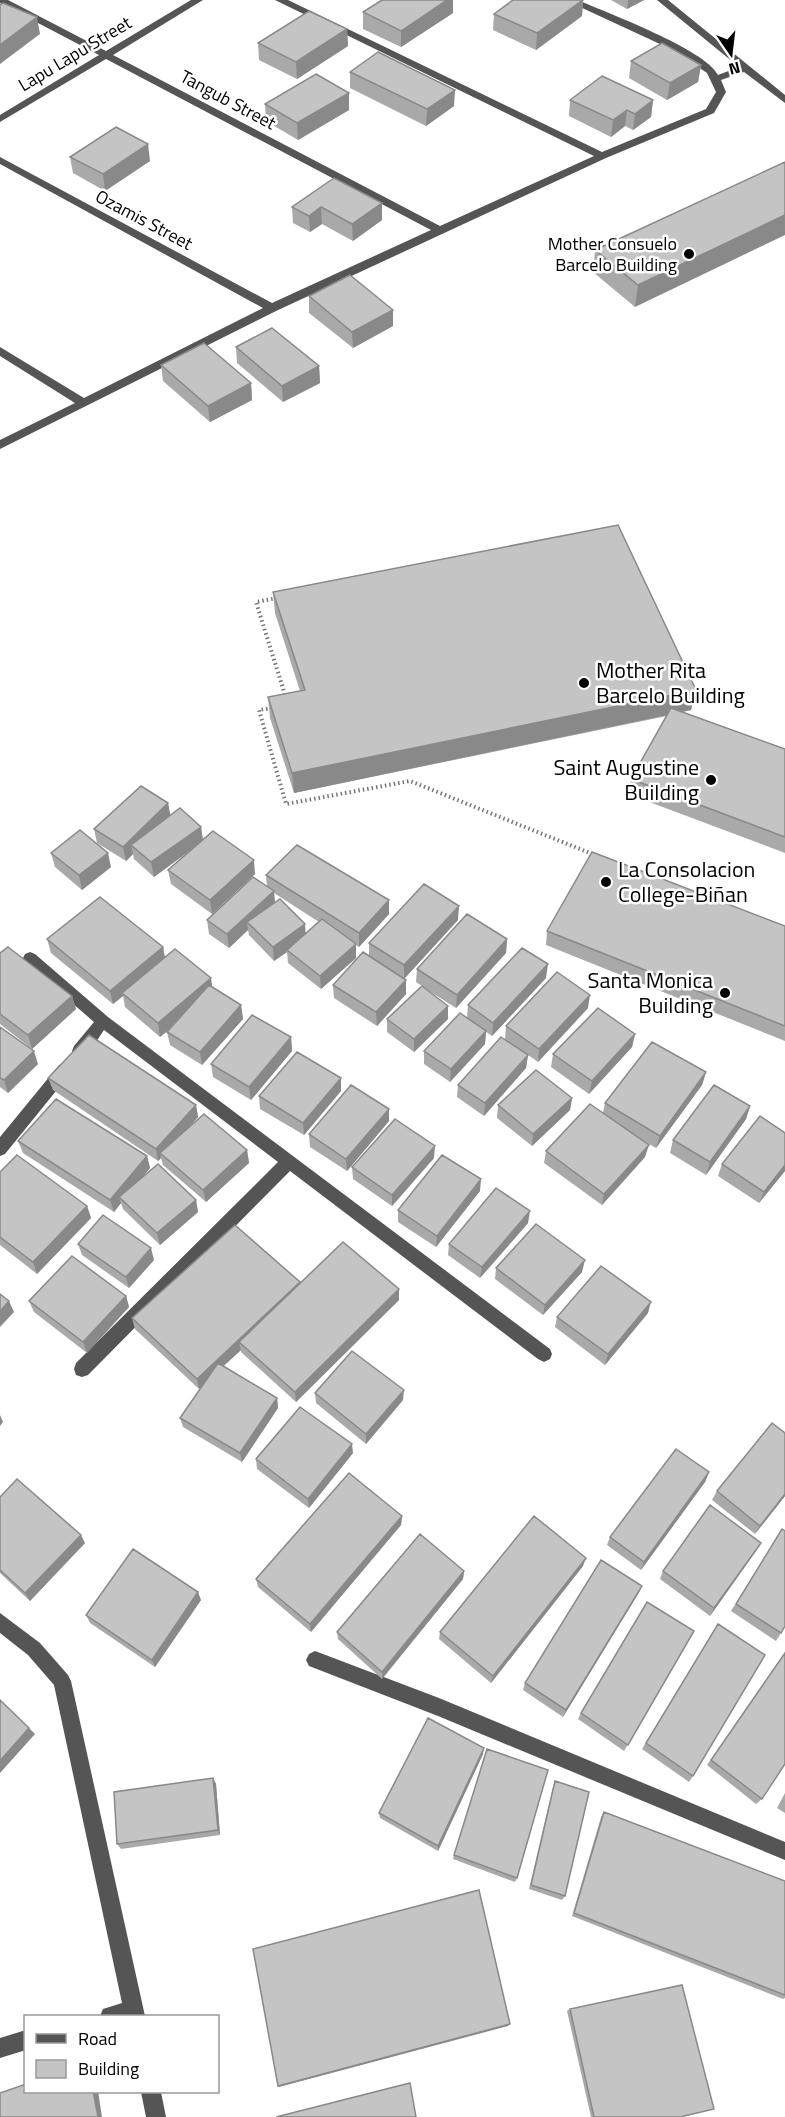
<svg xmlns="http://www.w3.org/2000/svg" width="785" height="2117" viewBox="0 0 785 2117" font-family="'Titillium Web',sans-serif">
<style>
.lines{fill:none;stroke-linecap:round;stroke-linejoin:round}
.path{stroke:#777;stroke-width:4;stroke-dasharray:1.5 3;stroke-linecap:butt}
.minor{fill:#555;fill-rule:evenodd}
.wall{fill:#a9a9a9;fill-rule:evenodd}
.shaded-wall{fill:#898989}
.building{fill:#c4c4c4;stroke:#898989;stroke-width:1.5}
.poi-dot{fill:#000;stroke:#fff;stroke-width:2}
.labels{text-anchor:middle;stroke-width:5;stroke-linejoin:round;paint-order:stroke}
.far-street-label{font-size:18px;fill:#000;stroke:#fff}
.far-poi-label{font-size:18px;fill:#000;stroke:#fff;text-anchor:end}
.poi-label{font-size:22px;fill:#000;stroke:#fff;text-anchor:start}
</style>
<rect width="100%" height="100%" fill="#fff"/>
<g class="lines">
<!-- path -->
<path class="path" d="M277,598L256,602L286,698
M272,708L259,710L286,804L410,781L595,855"/>
<!-- minor -->
<path class="minor" d="M0,0H8L106,51L191,0H203L113,55L440,226L594,156L275,0H288L602,152L706,109L716,92L707,73L675,51L565,0H578C607,13 705,49 718,75L739,67L657,0H668L785,95V103L744,72L721,80L726,92L714,113L606,158L276,311L0,449V440L75,403L0,356V347L84,398L263,308L0,164V157L272,303L431,230L106,59L0,122V115L99,55L0,3Z
M30,952L35,954L108,1017L550,1349L552,1354L550,1359L544,1362L538,1359L290,1171L88,1375L82,1377L76,1375L74,1369L76,1363L278,1162L104,1030C97,1040 87,1060 74,1056L72,1051L74,1046L94,1022L25,962L23,958L25,954Z
M64,1064L69,1065L72,1070L69,1075L5,1154L0,1156V1137L59,1065Z
M0,1613L40,1643L68,1675L71,1681L145,2016H100L103,2009L122,2003L54,1685L28,1655L0,1633Z
M315,1651L439,1698L785,1842V1860L438,1716L309,1666L306,1660L309,1654Z
M26,2030V2050L0,2058V2038Z
M141,2092H161L166,2117H146Z"/>
</g>
<!-- wall -->
<path class="wall" d="M382,0H453V13L401,47L363,29V12Z
M583,0L582,16L536,50L493,30L494,14Z
M611,0H644L627,9Z
M347,29L348,46L297,79L259,60L258,43Z
M631,61L701,65L698,82L667,100L629,78Z
M350,72L454,106L426,126L350,88Z
M349,93V110L298,140L266,121L265,104Z
M570,100H653L651,117L633,130L625,126L611,137L569,116Z
M70,157L150,161L105,191L73,173Z
M785,162L635,307L593,272L595,250Z
M382,203V220L353,241L322,224L310,232L293,223L292,207Z
M309,296L393,326L353,348L309,313Z
M236,347L319,366L320,383L283,402L237,363Z
M161,365L251,383L252,400L210,422L163,381Z
M273,592L696,690L691,710L683,712L785,749V853L628,794L631,779L667,716L294,793L270,718L268,697L300,691L275,613Z
M168,803L170,816L201,827L203,840L255,874L212,914L171,884L168,870L193,848L154,877L134,859L133,854L126,861L97,843L94,829Z
M51,853L111,867L82,890L55,867Z
M266,875L389,900V914L359,947L356,945V958L321,989L288,963L287,952L274,961L249,935L248,930L229,948L209,934L207,920L267,887ZM274,893L319,922L306,933L275,903Z
M458,920L404,979L406,994L377,1026L334,998L333,985L369,956V943Z
M785,926V1041L546,945L547,931Z
M47,939L163,947L165,957L241,1005L243,1019L202,1065L170,1045L167,1032L171,1028L160,1037L125,1007L123,996L113,1004L51,953Z
M507,939L506,953L456,1008L423,987L448,1019L414,1052L387,1032V1019L422,986L416,982L417,969Z
M0,953L72,996L76,1009L32,1049L0,1024Z
M546,978L492,1036L486,1032L485,1044L450,1082L424,1064V1051L467,1018L468,1005Z
M588,1008L538,1062L528,1055L526,1068L484,1116L457,1097L458,1085L519,1049L505,1039L506,1026Z
M0,1027L38,1064L8,1093L0,1087Z
M635,1034L632,1047L589,1094L551,1067L553,1054Z
M291,1037L292,1051L251,1100L213,1077L211,1064Z
M706,1072L702,1085L656,1148L632,1134L645,1157L602,1205L544,1163L546,1151L603,1113L605,1103Z
M48,1078L196,1105L198,1117L187,1129L247,1150L249,1163L206,1202L163,1165L161,1158L158,1161L53,1090Z
M341,1091L304,1135L260,1109L259,1096Z
M572,1098L570,1110L532,1146L497,1118L498,1105Z
M750,1106L746,1119L706,1175L670,1153L673,1140Z
M389,1109V1121L347,1171L310,1147L309,1134Z
M18,1141L147,1156L150,1168L141,1179L196,1200L198,1212L160,1245L123,1209L121,1203L114,1212L23,1153Z
M434,1158L392,1206L353,1179L352,1167Z
M722,1164L785,1171L759,1203L718,1176Z
M0,1172L87,1206L91,1218L37,1274L0,1245Z
M480,1191L436,1247L398,1222V1210Z
M528,1223L480,1278L448,1255L449,1244Z
M78,1244L154,1260L129,1288L82,1255Z
M496,1268L582,1272L543,1315L495,1279Z
M300,1282V1284L399,1300L296,1402L241,1352V1350L223,1366L277,1398L278,1408L242,1462L183,1427L180,1418L202,1386L199,1389L135,1329L132,1318Z
M126,1296L129,1307L87,1353L34,1312L29,1301Z
M648,1313L605,1365L555,1327L557,1317Z
M315,1393L403,1400L366,1444L316,1403Z
M785,1433V1496L755,1534L712,1500L717,1491Z
M353,1453L309,1508L257,1469L256,1459Z
M709,1472L705,1482L641,1570L607,1545L610,1537Z
M0,1497L85,1543L30,1601L0,1573Z
M402,1516L401,1525L311,1632L258,1587L256,1579Z
M782,1529L781,1633L776,1641L731,1611Z
M756,1551L710,1616L660,1579L663,1571Z
M583,1566L491,1683L439,1639L440,1632Z
M464,1571L463,1579L382,1679L338,1639L337,1632Z
M642,1586L638,1594L563,1717L523,1690L525,1683Z
M201,1600L155,1667L90,1623L86,1615Z
M718,1624L693,1776L689,1782L642,1749Z
M694,1631L624,1751L578,1719L581,1713Z
M785,1652L762,1799L756,1804L707,1765Z
M483,1754L438,1851L380,1818L379,1813Z
M213,1778L216,1784L220,1835L121,1849L117,1844Z
M555,1781L565,1896L562,1900L529,1889L553,1787Z
M785,1793V1813L777,1808Z
M604,1812L785,1881V1998L783,1999L572,1916L601,1817Z
M454,1855L517,1878L515,1882L453,1859Z
M570,2009L680,2117H591L567,2011Z"/>
<!-- shaded-wall -->
<path class="shaded-wall" d="M447,0H453V13L401,47V31Z
M583,0L582,16L536,50L537,33Z
M628,0H644L627,9Z
M37,17L40,34L0,64V45Z
M347,29L348,46L297,79L296,62Z
M701,65L698,82L667,100L670,83Z
M455,90L454,106L426,126L427,109Z
M349,93V110L298,140L297,123Z
M653,100L651,117L633,130L635,114Z
M627,110L625,126L611,137L613,120Z
M148,144L150,161L105,191L103,174Z
M382,203V220L353,241L352,224Z
M321,207L322,224L310,232L309,216Z
M785,215V235L635,307L638,285Z
M393,310V326L353,348L352,332Z
M319,366L320,383L283,402L282,386Z
M251,383L252,400L210,422L208,406Z
M696,690L691,710L294,793L292,773Z
M168,803L171,818L131,845L133,854L126,861L123,847Z
M201,827L203,841L154,877L151,862Z
M108,853L111,867L82,890L79,875Z
M254,860L255,874L212,914L210,900Z
M274,891L275,905L247,922L248,930L229,948L227,934Z
M389,900V914L359,947V933Z
M459,906L458,920L404,979V965Z
M305,924L306,938L287,950V952L274,961L273,947Z
M507,939L506,953L456,1008L457,995Z
M356,944V958L321,989L320,976Z
M163,947L165,960L122,993L123,996L113,1004L110,991Z
M548,964L546,978L492,1036L493,1023Z
M211,978L213,992L160,1037L158,1023Z
M406,980V994L377,1026L376,1012Z
M590,995L588,1008L538,1062L539,1049Z
M72,996L76,1009L32,1049L28,1035Z
M241,1005L243,1019L202,1065L200,1052Z
M448,1006V1019L414,1052V1039Z
M486,1031L485,1044L450,1082L451,1069Z
M635,1034L632,1047L589,1094L592,1081Z
M291,1037L292,1051L251,1100L249,1087Z
M34,1051L38,1064L8,1093L4,1080Z
M528,1055L526,1068L484,1116L485,1103Z
M706,1072L702,1085L656,1148L660,1136Z
M341,1078V1091L304,1135L303,1123Z
M572,1098L570,1110L532,1146L533,1134Z
M196,1105L198,1117L163,1156L160,1153L161,1158L158,1161L156,1149Z
M750,1106L746,1119L706,1175L710,1162Z
M389,1109V1121L347,1171L346,1159Z
M649,1145L645,1157L602,1205L604,1194Z
M435,1146L434,1158L392,1206V1195Z
M247,1150L249,1163L206,1202L203,1190Z
M147,1156L150,1168L123,1200L119,1197L121,1203L114,1212L110,1200Z
M785,1165V1171L759,1203L764,1192Z
M481,1179L480,1191L436,1247L437,1236Z
M196,1200L198,1212L160,1245L157,1233Z
M87,1206L91,1218L37,1274L33,1262Z
M530,1211L528,1223L480,1278L482,1267Z
M151,1248L154,1260L129,1288L126,1277Z
M585,1260L582,1272L543,1315L545,1305Z
M300,1282L301,1293L239,1342L241,1350L199,1389L197,1379Z
M399,1289V1300L296,1402L295,1392Z
M126,1296L129,1307L87,1353L83,1342Z
M9,1301L14,1312L0,1327V1311Z
M651,1302L648,1313L605,1365L608,1354Z
M404,1390L403,1400L366,1444V1434Z
M277,1398L278,1408L242,1462L240,1453Z
M0,1415L3,1422L0,1426Z
M352,1444L353,1453L309,1508L308,1499Z
M709,1472L705,1482L641,1570L644,1562Z
M785,1494V1496L755,1534L760,1526Z
M402,1516L401,1525L311,1632L310,1624Z
M81,1535L85,1543L30,1601L25,1593Z
M761,1543L756,1551L710,1616L714,1608Z
M586,1558L583,1566L491,1683L493,1676Z
M464,1571L463,1579L382,1679V1672Z
M642,1586L638,1594L563,1717L566,1710Z
M198,1592L201,1600L155,1667L152,1660Z
M29,1728L35,1734L0,1773V1761Z
M484,1748L483,1754L438,1851V1846Z
M213,1778L216,1784L220,1835L218,1830Z
M510,2024L508,2026L279,2087L278,2086Z
M93,2091H98L102,2117H98Z"/>
<!-- building -->
<path class="building" d="M382,0H447L401,31L363,12Z
M513,0H583L537,33L494,14Z
M3,3L37,17L0,45V5Z
M309,11L347,29L296,62L258,43Z
M662,43L701,65L670,83L631,61Z
M378,52L455,90L427,109L350,72Z
M316,74L349,93L297,123L265,104Z
M602,76L653,100L635,114L627,110L613,120L570,100Z
M116,127L148,144L103,174L70,157Z
M785,162V215L638,285L595,250Z
M334,178L382,203L352,224L321,207L309,216L292,207Z
M350,275L393,310L352,332L309,296Z
M272,328L319,366L282,386L236,347Z
M204,343L251,383L208,406L161,365Z
M618,525L696,690L292,773L268,697L305,690L273,592Z
M671,708L785,749V837L631,779Z
M141,786L168,803L123,847L94,829Z
M180,808L201,827L151,862L131,845Z
M80,830L108,853L79,875L51,853Z
M213,831L254,860L210,900L168,870Z
M297,845L389,900L359,933L266,875Z
M592,852L785,926V1026L547,931Z
M253,877L274,891L227,934L207,920Z
M424,884L459,906L404,965L369,943Z
M100,897L163,947L110,991L47,939Z
M280,899L305,924L273,947L247,922Z
M467,914L507,939L457,995L417,969Z
M322,919L356,944L320,976L287,950Z
M8,947L72,996L28,1035L0,1014V953Z
M522,948L548,964L493,1023L468,1005Z
M175,949L211,978L158,1023L122,993Z
M363,952L406,980L376,1012L333,985Z
M557,972L590,995L539,1049L506,1026Z
M209,985L241,1005L200,1052L167,1032Z
M422,986L448,1006L414,1039L387,1019Z
M598,1008L635,1034L592,1081L553,1054Z
M460,1013L486,1031L451,1069L424,1051Z
M252,1015L291,1037L249,1087L211,1064Z
M0,1027L34,1051L4,1080L0,1078Z
M89,1035L196,1105L156,1149L48,1078Z
M501,1037L528,1055L485,1103L458,1085Z
M652,1042L706,1072L660,1136L605,1103Z
M297,1052L341,1078L303,1123L259,1096Z
M536,1070L572,1098L533,1134L498,1105Z
M351,1085L389,1109L346,1159L309,1134Z
M714,1085L750,1106L710,1162L673,1140Z
M56,1099L147,1156L110,1200L18,1141Z
M590,1104L649,1145L604,1194L546,1151Z
M204,1114L247,1150L203,1190L160,1153Z
M760,1116L785,1133V1165L764,1192L722,1164Z
M395,1119L435,1146L392,1195L352,1167Z
M17,1155L87,1206L33,1262L0,1237V1172Z
M442,1155L481,1179L437,1236L398,1210Z
M158,1164L196,1200L157,1233L119,1197Z
M496,1188L530,1211L482,1267L449,1244Z
M103,1215L151,1248L126,1277L78,1244Z
M536,1224L585,1260L545,1305L496,1268Z
M235,1225L300,1282L197,1379L132,1318Z
M343,1242L399,1289L295,1392L239,1342Z
M72,1256L126,1296L83,1342L29,1301Z
M601,1266L651,1302L608,1354L557,1317Z
M0,1294L9,1301L0,1311Z
M352,1351L404,1390L366,1434L315,1393Z
M218,1363L277,1398L240,1453L180,1418Z
M300,1407L352,1444L308,1499L256,1459Z
M772,1423L785,1433V1494L760,1526L717,1491Z
M676,1449L709,1472L644,1562L610,1537Z
M349,1473L402,1516L310,1624L256,1579Z
M17,1479L81,1535L25,1593L0,1570V1497Z
M710,1505L761,1543L714,1608L663,1571Z
M534,1516L586,1558L493,1676L440,1632Z
M782,1529L785,1531V1626L781,1633L736,1604Z
M420,1534L464,1571L382,1672L337,1632Z
M133,1549L198,1592L152,1660L86,1615Z
M601,1560L642,1586L566,1710L525,1683Z
M647,1602L694,1631L628,1745L581,1713Z
M718,1624L765,1655L693,1776L646,1743Z
M785,1653V1764L762,1799L711,1760Z
M0,1700L29,1728L0,1761Z
M428,1718L484,1748L438,1846L379,1813Z
M487,1749L548,1770L517,1878L454,1855Z
M213,1778L218,1830L117,1844L114,1792Z
M555,1781L589,1792L565,1896L531,1885Z
M604,1812L785,1881V1995L574,1913Z
M479,1890L510,2024L278,2086L253,1949Z
M682,1985L714,2109L680,2117H594L570,2009Z
M410,2083L416,2117H276Z
M26,2084V2091H93L98,2117H0V2093Z"/>
<!-- markers -->
<g class="poi-dot">
<circle cx="689" cy="254" r="6"/>
<circle cx="584" cy="683" r="6"/>
<circle cx="711" cy="780" r="6"/>
<circle cx="606" cy="882" r="6"/>
<circle cx="725" cy="993" r="6"/>
</g>
<g class="labels">
<!-- far-street labels -->
<g class="far-street-label">
<text transform="translate(75 54) rotate(-31)" y="6">Lapu Lapu Street</text>
<text transform="translate(228 100) rotate(28)" y="6">Tangub Street</text>
<text transform="translate(144 220) rotate(28)" y="6">Ozamis Street</text>
</g>
<!-- far-poi labels -->
<g class="far-poi-label">
<text x="677" y="250">Mother Consuelo<tspan x="677" dy="21">Barcelo Building</tspan></text>
</g>
<!-- poi labels -->
<g class="poi-label">
<text x="596" y="678">Mother Rita<tspan x="596" dy="25">Barcelo Building</tspan></text>
<text x="699" y="775" text-anchor="end">Saint Augustine<tspan x="699" dy="25">Building</tspan></text>
<text x="618" y="877">La Consolacion<tspan x="618" dy="25">College-Biñan</tspan></text>
<text x="713" y="988" text-anchor="end">Santa Monica<tspan x="713" dy="25">Building</tspan></text>
</g>
</g>
<!-- legend -->
<rect x="24" y="2015" width="195" height="78" fill="#ffffff" stroke="#999999" stroke-width="1.5"/>
<rect x="36" y="2034" width="30" height="9" fill="#555555" stroke="#999999" stroke-width="1.5"/>
<text x="78" y="2045" font-size="18" fill="#000000">Road</text>
<rect x="36" y="2060" width="30" height="18" fill="#c4c4c4" stroke="#999999" stroke-width="1.5"/>
<text x="78" y="2075" font-size="18" fill="#000000">Building</text>
<!-- north arrow -->
<g transform="translate(731 54) rotate(166)" stroke="#ffffff" stroke-width="4.5" paint-order="stroke">
<path d="M0-4.5L10 22L0 15L-10 22Z" fill="#000000"/>
<text y="-9" font-size="16" font-weight="bold" text-anchor="middle" fill="#000000">N</text>
</g>
</svg>
